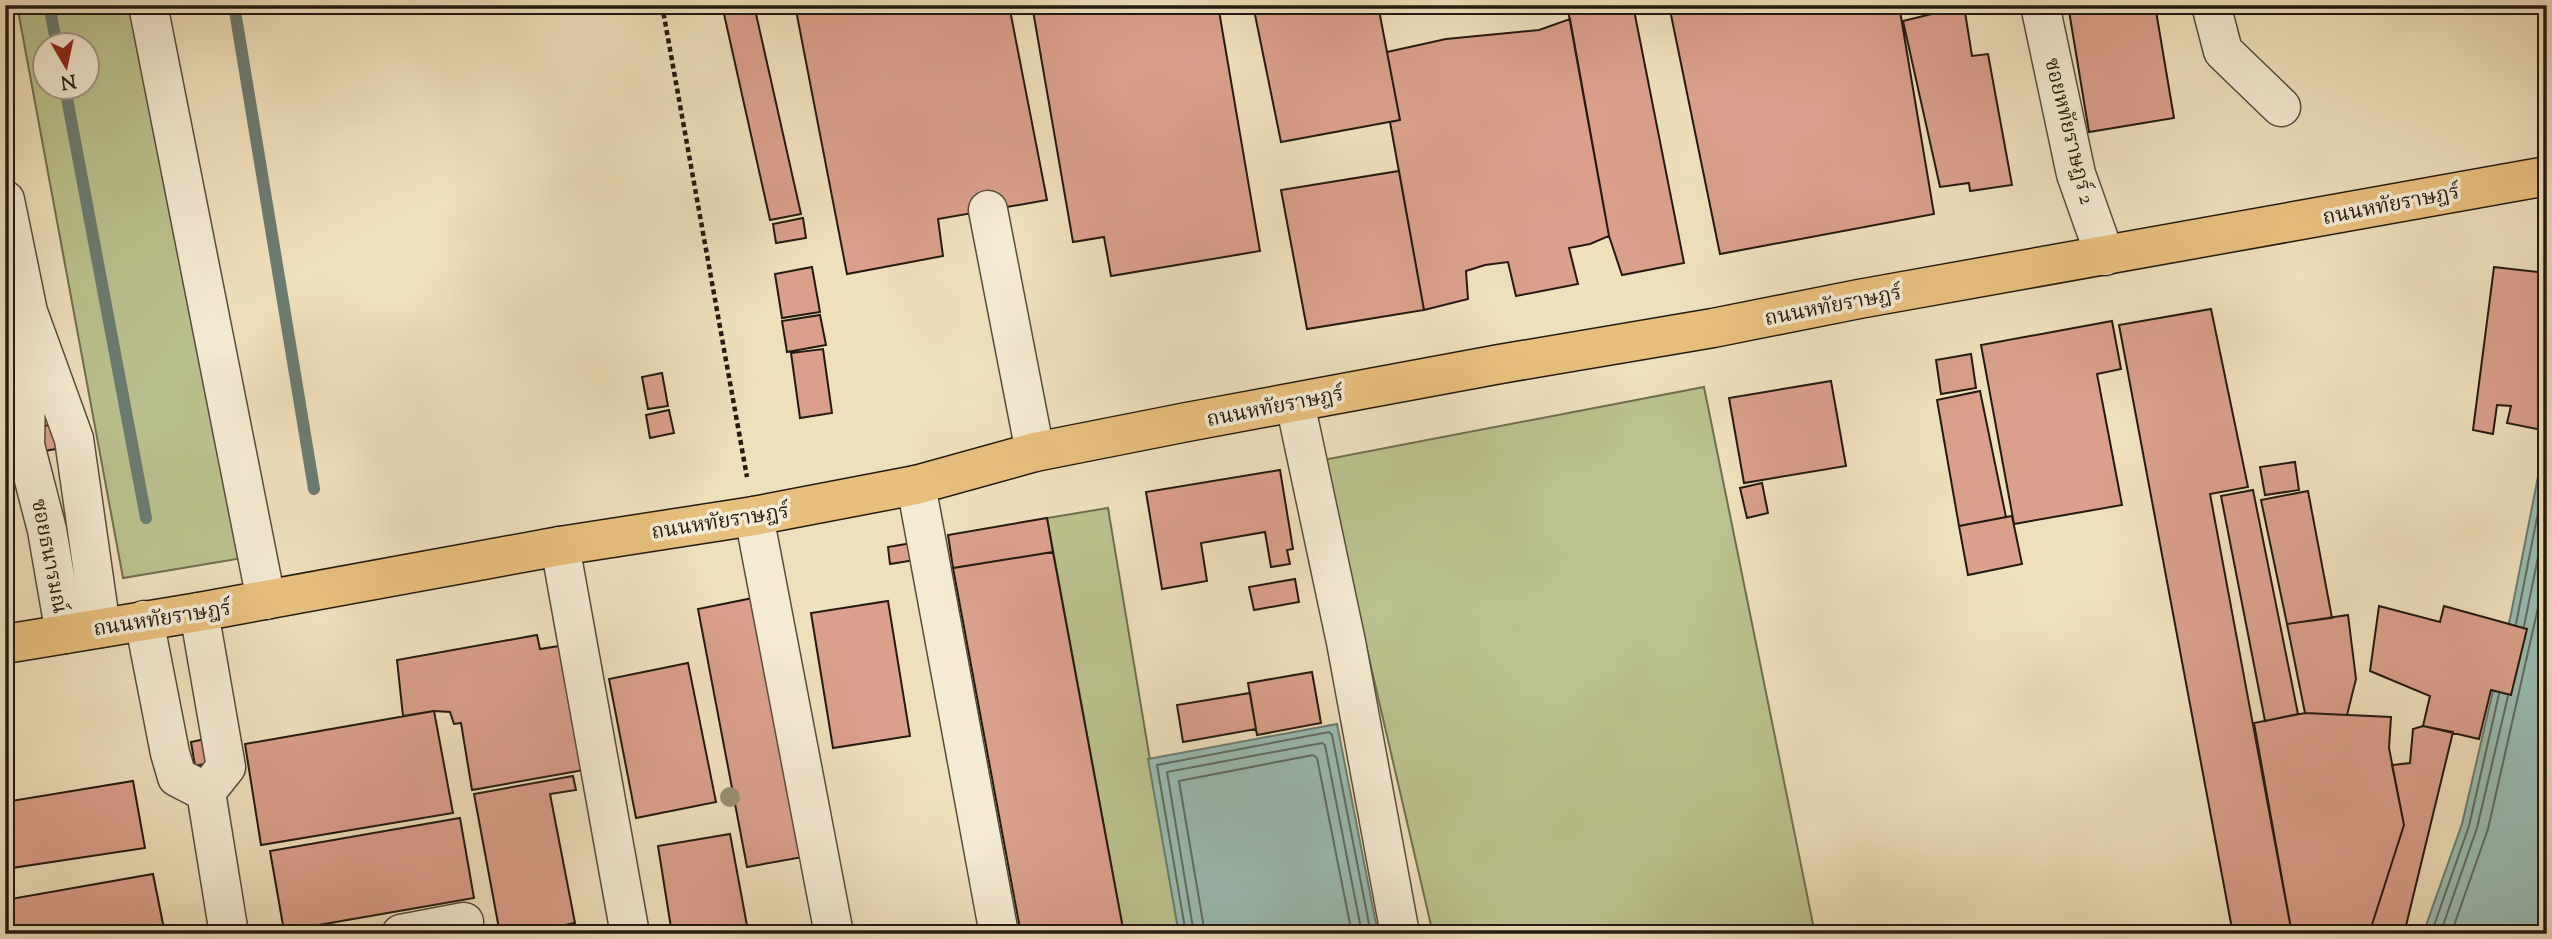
<svg xmlns="http://www.w3.org/2000/svg" width="2552" height="939" viewBox="0 0 2552 939" font-family="'Sorts Mill Goudy','Noto Serif Thai',serif">
<style>
.green{fill:#bbc28f;stroke:#706e4f;stroke-width:2;fill-rule:evenodd}
.water{fill:#9abdb4;stroke:#6b7c72;stroke-width:2}
.lines{fill:none;stroke-linecap:round;stroke-linejoin:round}
.shore{stroke:#5f6c62;stroke-width:2}
.stream{stroke:#6b7c72;stroke-width:12}
.building{fill:#daa08b;stroke:#241a0f;stroke-width:2}
.minor-casing{stroke:#574c3a;stroke-width:41}
.major-casing{stroke:#241a0f;stroke-width:41}
.path{stroke:#241a0f;stroke-width:4.5;stroke-dasharray:5 3.5;stroke-linecap:butt}
.minor{stroke:#f5ebd3;stroke-width:38}
.major{stroke:#e8c07e;stroke-width:38}
.tree{fill:#988f72}
.labels{text-anchor:middle;stroke-width:7;stroke-linejoin:round;paint-order:stroke}
.street-label{font-size:21px;fill:#241a0f;stroke:#f5ebd3}
</style>
<rect width="100%" height="100%" fill="#efe0bc"/>
<filter id="stains"><feTurbulence type="fractalNoise" baseFrequency=".00286" numOctaves="4"/><feColorMatrix values="0 0 0 0 .2 0 0 0 0 .09 0 0 0 0 .02 0 0 0 .5 -.17"/></filter>
<radialGradient id="worn" r=".72"><stop offset=".6" stop-color="#630" stop-opacity="0"/><stop offset="1" stop-color="#630" stop-opacity=".3"/></radialGradient>
<!-- green -->
<path class="green" d="M17,5H145L243,558L123,578ZM46,46H88V88H46Z
M1704,387L1815,934H1433L1323,460Z
M1108,508L1179,934H1124L1047,518Z"/>
<!-- water -->
<path class="water" d="M2547,431V934H2423L2462,824L2511,614Z
M1337,724L1378,934H1179L1148,759Z"/>
<g class="lines">
<!-- shore -->
<path class="shore" d="M2516,624L2547,467
M2524,626L2547,513
M1186,934L1157,765L1329,732L1332,735L1371,934
M1194,934L1167,772L1322,743L1325,745L1362,934
M1205,934L1179,781L1313,755L1317,758L1352,934
M2431,934L2469,826L2499,694
M2440,934L2477,828L2508,696
M2451,934L2488,829L2547,568"/>
<!-- stream -->
<path class="stream" d="M49,5L57,46
M234,5L314,489
M65,88L146,518"/>
</g>
<!-- building -->
<path class="building" d="M722,5H754L801,214L770,220Z
M795,5H1009L1047,200L938,219L943,256L847,274Z
M1032,5H1218L1260,251L1111,276L1104,237L1073,242Z
M1253,5H1378L1400,120L1281,142Z
M1567,5H1633L1684,263L1622,275L1609,236Z
M1669,5H1899L1934,214L1720,254Z
M2068,5H2155L2174,118L2089,132Z
M1964,6L1972,56L1988,54L2012,185L1970,191L1969,183L1940,187L1903,21Z
M1570,19L1609,236L1590,244L1569,248L1578,284L1516,296L1508,262L1485,265L1466,271L1468,299L1424,310L1390,122L1400,120L1387,52L1446,39L1539,30Z
M1399,171L1424,310L1307,329L1281,190Z
M803,218L806,238L776,243L773,224Z
M812,267L820,312L782,318L775,274Z
M2494,267L2547,273V431L2507,423L2511,406L2497,405L2493,434L2473,430Z
M2211,309L2248,487L2210,494L2292,934H2233L2119,325Z
M820,315L826,345L787,352L782,321Z
M2112,321L2121,369L2097,374L2122,505L2014,524L1981,345Z
M823,349L832,413L800,418L791,353Z
M1971,354L1976,388L1941,394L1936,360Z
M662,373L668,406L648,409L642,377Z
M1831,381L1846,466L1744,483L1729,398Z
M1980,391L2006,517L1959,526L1937,400Z
M669,410L674,433L650,438L646,415Z
M57,424L61,448L39,452L35,427Z
M2295,462L2299,490L2265,495L2260,467Z
M1280,470L1293,549L1287,550L1290,564L1271,567L1265,532L1201,543L1207,581L1162,589L1146,492Z
M1762,483L1768,513L1747,518L1740,488Z
M2253,490L2298,714L2265,721L2221,496Z
M2308,491L2332,618L2287,624L2261,500Z
M2012,516L2022,564L1968,575L1959,526Z
M1047,518L1053,552L953,568L948,535Z
M5,527L10,554H5Z
M912,543L915,560L890,564L888,547Z
M1053,552L1094,773L1124,934H1021L953,568Z
M1295,579L1299,602L1254,610L1249,587Z
M753,598L803,857L747,867L698,609Z
M888,601L910,736L833,748L811,613Z
M2379,606L2440,622L2444,606L2527,629L2511,695L2491,690L2479,739L2423,726L2430,696L2370,671Z
M2348,615L2356,679L2347,715L2305,713L2287,624Z
M537,635L540,649L559,646L584,770L472,790L461,723L454,724L450,712L434,711L403,716L397,660Z
M688,663L716,802L636,818L609,679Z
M1312,672L1321,723L1257,735L1248,683Z
M1250,693L1256,729L1183,742L1177,705Z
M434,711L453,813L261,845L245,744Z
M2305,713L2391,717L2389,748L2404,825L2369,934H2292L2254,723Z
M2423,726L2453,732L2404,934H2369L2404,825L2392,765L2410,763L2413,729Z
M210,738L214,762L195,766L191,742Z
M573,776L576,790L550,794L575,923L520,934H500L474,794Z
M133,781L145,848L5,869V802Z
M460,818L474,898L284,931L270,851Z
M730,834L748,931L732,934H672L658,846Z
M153,874L165,934H5V900Z
M563,926L564,934H520Z"/>
<g class="lines">
<defs>
<path id="minor" d="M148,5L266,600
M2040,5L2076,174L2105,256
M2211,5L2223,51L2281,107
M5,200L28,312L74,439L101,628
M988,210L1035,452
M27,335L25,445L47,530L65,634
M1295,403L1346,642L1400,934
M916,485L999,934
M754,516L834,934
M560,546L630,934
M199,612L226,767L206,792L229,934
M144,620L170,753L177,777L206,792
M401,934L464,922"/>
<path id="major" d="M5,644L199,612L560,546L754,516L916,485L1035,452L1187,422L1500,364L1713,328L1859,299L2547,176"/>
</defs>
<!-- minor casing -->
<use href="#minor" class="minor-casing"/>
<!-- major casing -->
<use href="#major" class="major-casing"/>
<!-- path -->
<path class="path" d="M662,5L747,477"/>
<!-- minor -->
<use href="#minor" class="minor"/>
<!-- major -->
<use href="#major" class="major"/>
</g>
<!-- trees -->
<circle class="tree" cx="730" cy="797" r="10"/>
<g class="labels">
<!-- street labels -->
<g class="street-label">
<text transform="translate(2070 131) rotate(76)" y="7">ซอยหทัยราษฎร์ 2</text>
<text transform="translate(2391 204) rotate(-11)" y="7">ถนนหทัยราษฎร์</text>
<text transform="translate(1833 305) rotate(-11)" y="7">ถนนหทัยราษฎร์</text>
<text transform="translate(1275 406) rotate(-11)" y="7">ถนนหทัยราษฎร์</text>
<text transform="translate(720 521) rotate(-9)" y="7">ถนนหทัยราษฎร์</text>
<text transform="translate(50 556) rotate(79)" y="7">ซอยธนารมณ์</text>
<text transform="translate(162 618) rotate(-9)" y="7">ถนนหทัยราษฎร์</text>
</g>
</g>
<!-- margin -->
<rect width="2552" height="939" fill="none" stroke="#efe0bc" stroke-width="28"/>
<rect x="7" y="7" width="2538" height="925" fill="none" stroke="#241a0f" stroke-width="3.5"/>
<rect x="14" y="14" width="2524" height="911" fill="none" stroke="#241a0f" stroke-width="2"/>
<!-- north arrow -->
<g transform="translate(66 66) rotate(171)"><circle r="33" fill="#f5ebd3" stroke="#a19785" stroke-width="2"/>
<path d="M0-5L12 26L0 18L-12 26Z" fill="#8f2418"/>
<text y="-10" font-size="19" font-weight="bold" text-anchor="middle" fill="#241a0f">N</text>
</g>
<rect width="100%" height="100%" filter="url(#stains)"/>
<rect width="100%" height="100%" fill="url(#worn)"/>
</svg>
